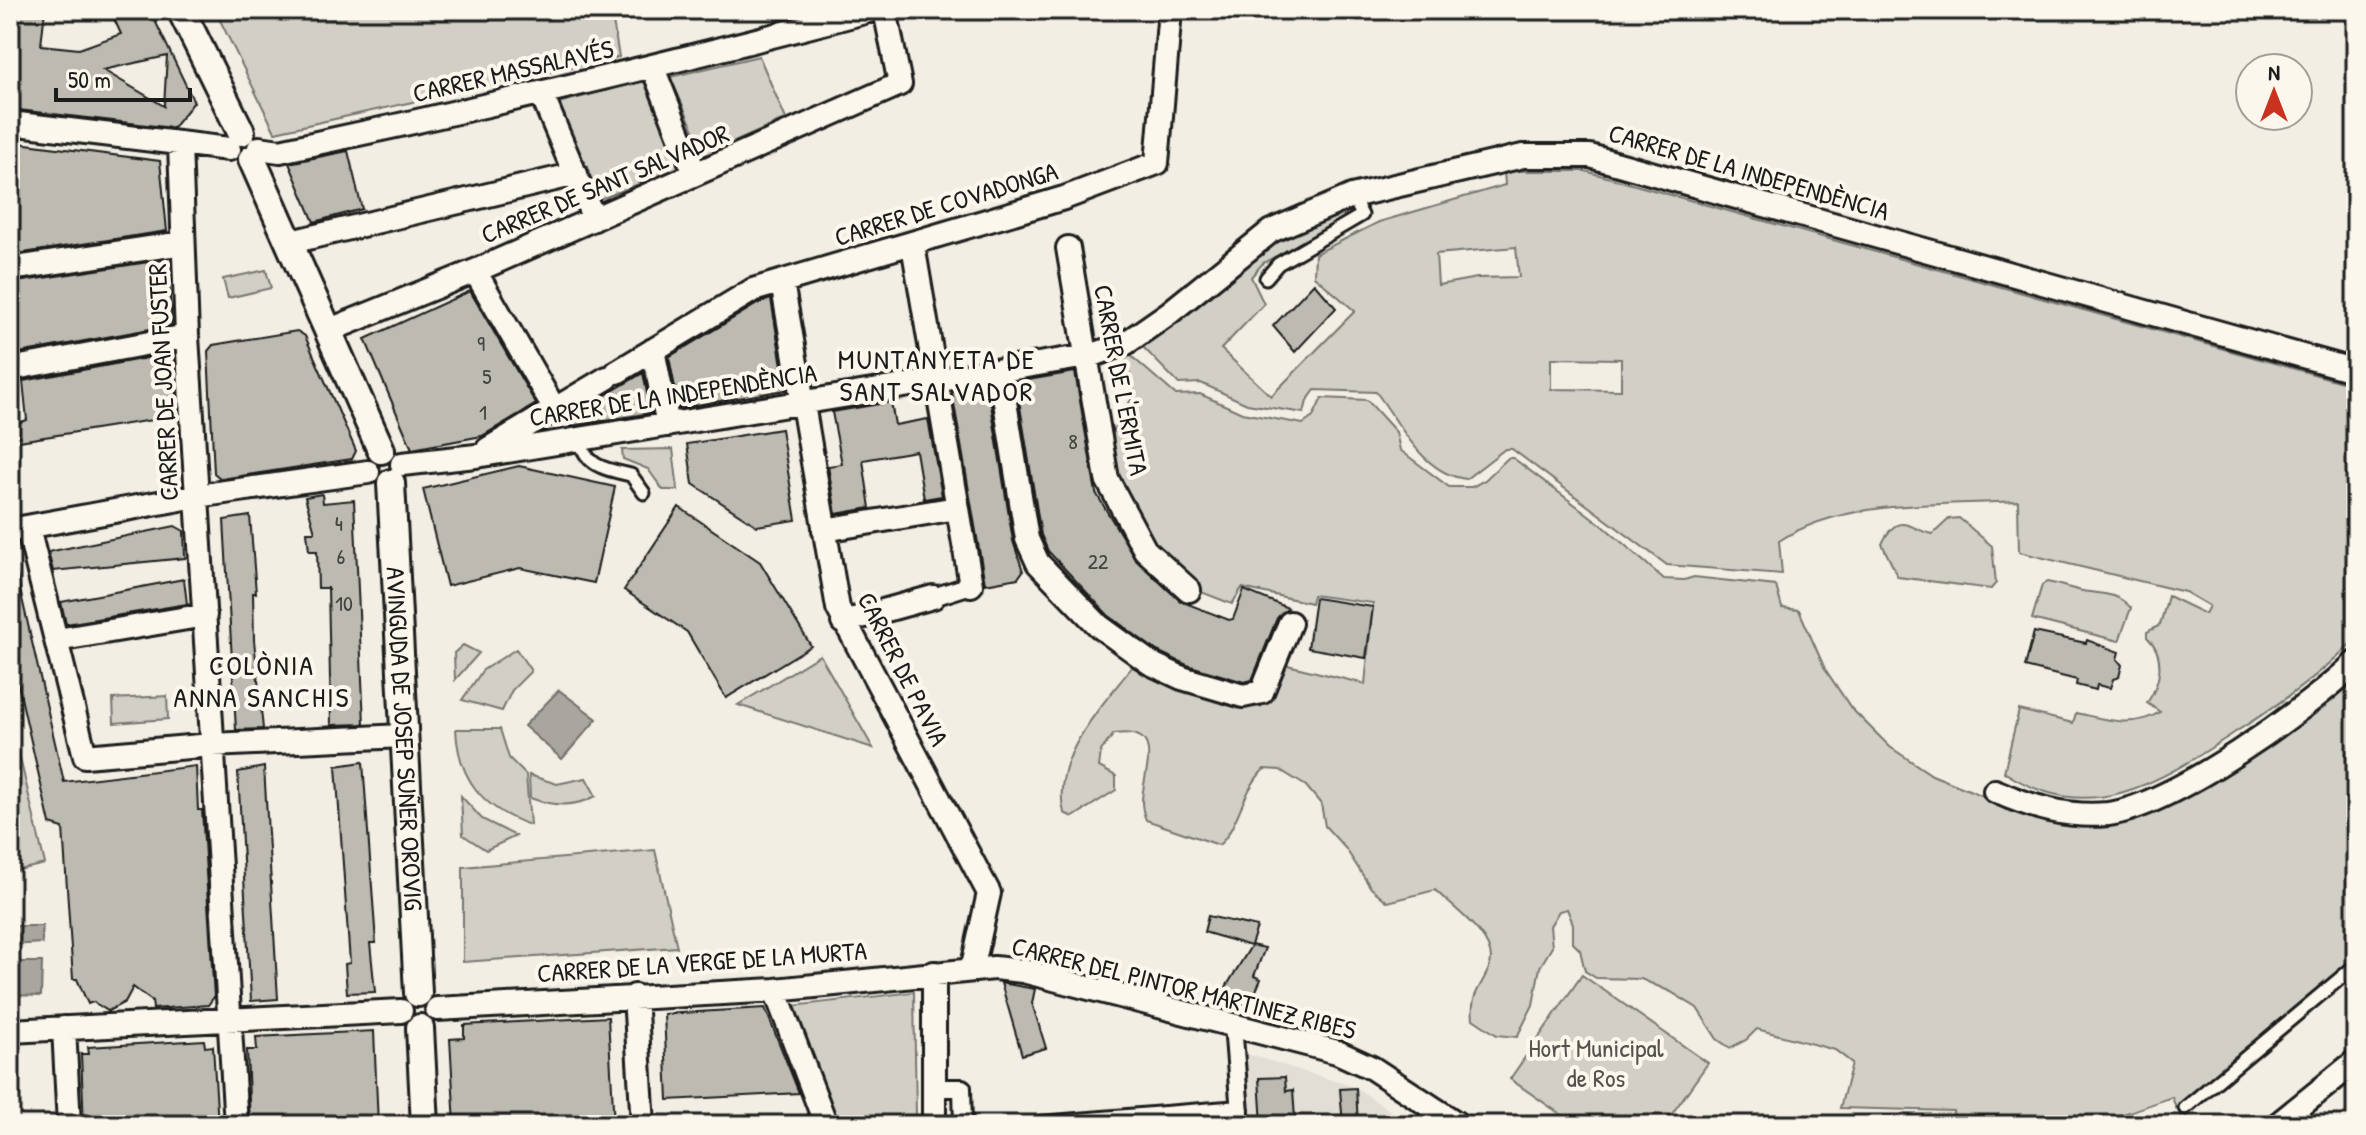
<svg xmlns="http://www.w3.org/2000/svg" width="2366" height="1135" viewBox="0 0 2366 1135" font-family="'Patrick Hand',sans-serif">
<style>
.built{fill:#e2ded5}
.green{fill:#d2cfc6;stroke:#777671;stroke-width:2;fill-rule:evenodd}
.water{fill:#a9a6a0;stroke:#716f6b;stroke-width:2}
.building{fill:#bdbab1;stroke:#1c1c1c;stroke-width:2;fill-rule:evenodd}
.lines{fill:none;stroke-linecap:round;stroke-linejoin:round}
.service-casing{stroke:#1c1c1c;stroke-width:17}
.pedestrian-casing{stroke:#1c1c1c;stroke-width:22}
.minor-casing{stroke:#1c1c1c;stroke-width:28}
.tertiary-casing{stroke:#1c1c1c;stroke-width:32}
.service{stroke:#fbf7ec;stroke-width:11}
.pedestrian{stroke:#fbf7ec;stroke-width:16}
.minor{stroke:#fbf7ec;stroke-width:22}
.tertiary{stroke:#fbf7ec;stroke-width:26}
.labels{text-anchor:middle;stroke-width:8;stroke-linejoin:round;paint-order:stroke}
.number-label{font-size:22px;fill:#444441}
.street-label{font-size:26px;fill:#1c1c1c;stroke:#fbf7ec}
.park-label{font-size:26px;fill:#53524f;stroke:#fbf7ec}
.neighbourhood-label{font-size:28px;letter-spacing:2px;fill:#1c1c1c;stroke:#fbf7ec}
</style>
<rect width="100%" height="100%" fill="#f2eee4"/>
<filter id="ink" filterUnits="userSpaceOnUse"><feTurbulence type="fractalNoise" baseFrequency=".0125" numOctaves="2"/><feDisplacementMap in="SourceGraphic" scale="16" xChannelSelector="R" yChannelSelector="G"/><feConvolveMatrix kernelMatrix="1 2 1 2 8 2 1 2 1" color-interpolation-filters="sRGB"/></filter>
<g filter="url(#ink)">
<!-- built -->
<path class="built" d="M1244,1053L1357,1088L1411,1125H1249Z"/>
<!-- green -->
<path class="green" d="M215,10H611L619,57L275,132Z
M759,56L786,119L705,155L670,77Z
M644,81L680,168L595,201L558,103Z
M1504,171H1585L2356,386V638C2321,675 2280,704 2237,731C2161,781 2091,829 2004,772L2019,710L2073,723L2076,713C2104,719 2133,729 2160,712L2147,703C2161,683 2166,655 2147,637V632L2160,625L2168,596L2205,614L2209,606L2185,592L2019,552L2018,501C1941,506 1844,498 1779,541L1782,574L1667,565L1512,449H1505L1466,479C1422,474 1400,423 1376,392L1315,390L1307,401L1304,413L1247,404L1201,383L1179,384L1141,345L1279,236L1342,208L1349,211V217L1263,263L1251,277L1264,304L1221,349L1271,396L1355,311L1314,276L1315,254L1379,222L1505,185ZM1516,247L1519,277L1477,278L1438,285L1436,254ZM1551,358L1621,359V390L1551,389Z
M266,270L271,288L228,298L223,279Z
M1124,355H1130L1176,395L1200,394L1242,413L1303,424L1313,417L1322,398L1367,400L1396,432L1400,450L1449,487H1472L1485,480L1508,458H1513L1602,525L1664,579L1684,580L1694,577L1776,586L1782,608L1799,610L1825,669L1851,708L1890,747L1932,775L2033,816L2167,803L2330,699L2356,675V960L2176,1108L2172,1097L2092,1125H1955L1953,1111L1840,1108L1852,1063L1835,1050L1757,1029L1746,1040L1730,1048L1717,1039L1697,1008L1671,992L1641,979L1596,978L1585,971L1580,950L1573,943V924L1567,909L1559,911L1550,926L1552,947L1540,967L1533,1005L1517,1037L1497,1035L1473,1019C1470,992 1482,988 1490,965C1498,938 1452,907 1435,890L1388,902L1371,888L1346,849L1325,826L1321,804L1306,786L1280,770L1264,769C1241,793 1237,830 1219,845L1146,820C1144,815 1142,807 1142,802C1142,773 1168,726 1114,734L1101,751L1099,767L1116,776V790L1073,817L1064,813C1050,759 1102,706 1132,667L1217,702L1261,707L1275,662L1365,684L1373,603L1313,595L1311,603L1242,588L1232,604L1196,590L1146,546L1115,471L1113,430L1135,393Z
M673,449L678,490H663L648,469L623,459L622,450Z
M1959,518L1992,546L1996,583L1991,589L1898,577L1882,544C1898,508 1912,531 1933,534L1949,519Z
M2047,582C2058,584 2068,588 2078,590C2098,595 2115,590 2131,608L2119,641L2032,619L2042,585Z
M463,645L479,653L455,680L454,653Z
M516,649L531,671L512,690L502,711L462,700L483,670Z
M820,655L873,748L738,705Z
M167,696L168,719L114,723L113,699Z
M10,716L45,864L10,872Z
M456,729H500L509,758L526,775L530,825C483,809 458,779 456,729Z
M529,775L557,784L586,778L596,796C574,808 553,806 530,798Z
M461,796L482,819L516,836L486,850L463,835Z
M655,850L677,947L463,962V867Z
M1582,975L1708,1063L1664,1125H1576L1510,1079Z
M914,992L916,1116L836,1120L792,1006Z"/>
<!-- water -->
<path class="water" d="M559,690L597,719L562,759L524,726Z
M10,926H42V943L10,945Z
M10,962H42L41,996L10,995Z"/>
<!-- building -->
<path class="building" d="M10,10H45L41,45L79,49L121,34L110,10H150L194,102L173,128L10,109ZM167,56L164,106L103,70Z
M10,142L160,161L167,231L10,255Z
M348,151L362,209L314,222L289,163Z
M162,260L169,283L172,325L19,353L18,348L10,349V283Z
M1314,283L1336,308L1295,352L1273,326Z
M470,291L536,404L482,436L412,449L365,339Z
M771,299L786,390L679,408L669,357L759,303Z
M297,331L305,336L353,444L356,451L352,459L221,479L214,473L208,351L213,345Z
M174,353L178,416L19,441L18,423L27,420L23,381Z
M1075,372L1096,493L1136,560L1180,601L1229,620L1233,619L1244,590L1288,608L1277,618L1252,680L1244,682L1187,665L1157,651L1108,615L1048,551L1041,535L1016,382Z
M643,373L651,413L571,426L567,418Z
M988,386L1013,541L1023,571L1018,578L985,584L952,392Z
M891,402L895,425L928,419L942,496L924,499L916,451L863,460L870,508L836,514L828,466L842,464L832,412Z
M781,429L796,520L757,526L693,484L687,444Z
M519,466L615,487L594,583L520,568L447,586L423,489Z
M322,494L323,503L354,500L364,724L331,725L328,588H318L317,551H309L307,532H315L305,497Z
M679,507L760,562L811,646L726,698L687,632L624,590Z
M250,516L256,593H253L254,640L263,729L236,730L224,520Z
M175,526L184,531L185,558L53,571L48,552Z
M10,572H16L64,782L196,766L198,810H202L214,997L208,1005L153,1009L152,1001L133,987L125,1002L108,1011L93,1002L88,1004L77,979H73L63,828L50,824L10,650Z
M184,579L187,604L66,624L61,602Z
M1315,598L1373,607L1366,658L1308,648Z
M2034,632L2086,643L2087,640L2119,652L2117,659L2122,665L2119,677L2113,679L2110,688L2097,685L2096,690L2076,685L2077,680L2025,667Z
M363,762L376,943H370L375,992L347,993L345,964L350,963L336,766Z
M264,767L278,999L251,1001L238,772Z
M1208,916L1257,927L1251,945L1265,948L1254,976L1261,979L1249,1007L1242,1004L1239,1011L1220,1006L1223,992L1251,946L1204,932Z
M1001,983L1035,989L1032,1003L1046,1048L1022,1055Z
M765,1008L799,1093L668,1100L664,1014Z
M608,1017L614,1125H455L450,1039L464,1038V1025Z
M374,1031L378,1125H250L247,1050H257L256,1037Z
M204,1040L205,1047L213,1046L218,1125H84L81,1054H89L88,1047Z
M1285,1077L1286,1091L1293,1090L1295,1119H1288L1289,1125H1262L1259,1078Z
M1356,1088L1358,1125H1343L1340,1089Z"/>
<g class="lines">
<defs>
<path id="service" d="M1266,278L1278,264L1362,215L1352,196
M579,438C586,467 604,469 631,475L644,493
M2185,1108L2356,965"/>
<path id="pedestrian" d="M933,597L971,585
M1233,1025L1241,1125
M934,1088H962L963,1125
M1040,1125L1240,1109"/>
<path id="minor" d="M653,68L695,174
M541,93L594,219
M10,123L229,149
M180,145L187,336L236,1125
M259,148L280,151C478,109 676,62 872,10
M291,242L576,174
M913,245L971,585
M1068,248L1107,479L1145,550L1189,590
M10,269L183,243
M475,271L555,410
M782,282L838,608L989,893L972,970
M330,330L475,271L900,84L885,10
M653,350L668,425
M10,369L187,336
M1000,371L1027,539L1038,563L1099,626L1150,663L1182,678L1243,696L1262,692L1290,623
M617,372L753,290L1064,198L1157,163L1170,10
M488,449L607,378
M402,464L476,456L1093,355L1126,343L1169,313L1271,231L1352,196L1523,156H1590L2356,371
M28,528L85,756L212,745L403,736
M10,530L197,496L368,472
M824,530L957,508
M843,622L933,597
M57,640L205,615
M1995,791C2031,807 2068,818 2108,814C2172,806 2309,708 2356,662
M775,990L826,1125
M635,996L643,1125
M437,1009L775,990L994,968L1023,971L1337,1052L1372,1068L1459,1125
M64,1028L69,1125
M10,1031L401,1011
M934,1125V973
M2277,1125L2356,1061"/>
<g id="tertiary">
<path d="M181,10L241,132"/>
<path d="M252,159L381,450"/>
<path id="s1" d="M391,483L418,993"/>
<path d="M420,1028L425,1125"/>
</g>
</defs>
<!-- service casing -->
<use href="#service" class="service-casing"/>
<!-- pedestrian casing -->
<use href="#pedestrian" class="pedestrian-casing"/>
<!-- minor casing -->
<use href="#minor" class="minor-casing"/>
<!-- tertiary casing -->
<use href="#tertiary" class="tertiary-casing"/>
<!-- service -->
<use href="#service" class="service"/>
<!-- pedestrian -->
<use href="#pedestrian" class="pedestrian"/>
<!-- minor -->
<use href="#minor" class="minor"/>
<!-- tertiary -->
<use href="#tertiary" class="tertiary"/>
</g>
</g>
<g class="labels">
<!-- number labels -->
<g class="number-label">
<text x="481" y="351">9</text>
<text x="487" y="384">5</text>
<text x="483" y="420">1</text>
<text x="1073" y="449">8</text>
<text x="339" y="531">4</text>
<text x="341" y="564">6</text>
<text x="1098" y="569">22</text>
<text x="344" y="611">10</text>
</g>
<!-- street labels -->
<g class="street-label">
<text transform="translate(513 71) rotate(-13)" y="9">CARRER MASSALAVÉS</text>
<text transform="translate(1749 172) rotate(16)" y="9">CARRER DE LA INDEPENDÈNCIA</text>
<text transform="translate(605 184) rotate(-23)" y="9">CARRER DE SANT SALVADOR</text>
<text transform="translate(946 204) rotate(-17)" y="9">CARRER DE COVADONGA</text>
<text transform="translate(1121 380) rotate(79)" y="9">CARRER DE L'ERMITA</text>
<text transform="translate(163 382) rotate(-93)" y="9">CARRER DE JOAN FUSTER</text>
<text transform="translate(673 395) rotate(-9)" y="9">CARRER DE LA INDEPENDÈNCIA</text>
<text transform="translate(903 669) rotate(63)" y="9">CARRER DE PAVIA</text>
<text dy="9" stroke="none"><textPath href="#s1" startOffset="256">AVINGUDA DE JOSEP SUÑER OROVIG</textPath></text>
<text transform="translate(702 962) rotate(-4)" y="9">CARRER DE LA VERGE DE LA MURTA</text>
<text transform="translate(1184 988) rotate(14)" y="9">CARRER DEL PINTOR MARTINEZ RIBES</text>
</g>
<!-- park labels -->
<g class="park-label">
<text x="1596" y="1057">Hort Municipal<tspan x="1596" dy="30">de Ros</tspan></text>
</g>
<!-- neighbourhood labels -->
<g class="neighbourhood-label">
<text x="937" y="369">MUNTANYETA DE<tspan x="937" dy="32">SANT SALVADOR</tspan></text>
<text x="262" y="675">COLÒNIA<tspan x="262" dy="32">ANNA SANCHIS</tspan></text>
</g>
</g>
<!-- margin -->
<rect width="2366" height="1135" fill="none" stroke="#fbf7ec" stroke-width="40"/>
<rect x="20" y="20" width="2326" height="1095" fill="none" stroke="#1c1c1c" stroke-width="3" filter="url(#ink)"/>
<!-- north arrow -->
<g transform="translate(2274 92)"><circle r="38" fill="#fbf7ec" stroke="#a29f99" stroke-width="2"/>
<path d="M0-6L14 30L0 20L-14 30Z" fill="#c8321e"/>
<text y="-12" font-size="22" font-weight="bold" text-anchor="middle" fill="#1c1c1c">N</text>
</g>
<!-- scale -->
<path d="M56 88v12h134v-12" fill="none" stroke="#1c1c1c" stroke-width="4"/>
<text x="68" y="88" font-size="24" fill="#1c1c1c" stroke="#fbf7ec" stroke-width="6" paint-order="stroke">50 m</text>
</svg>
